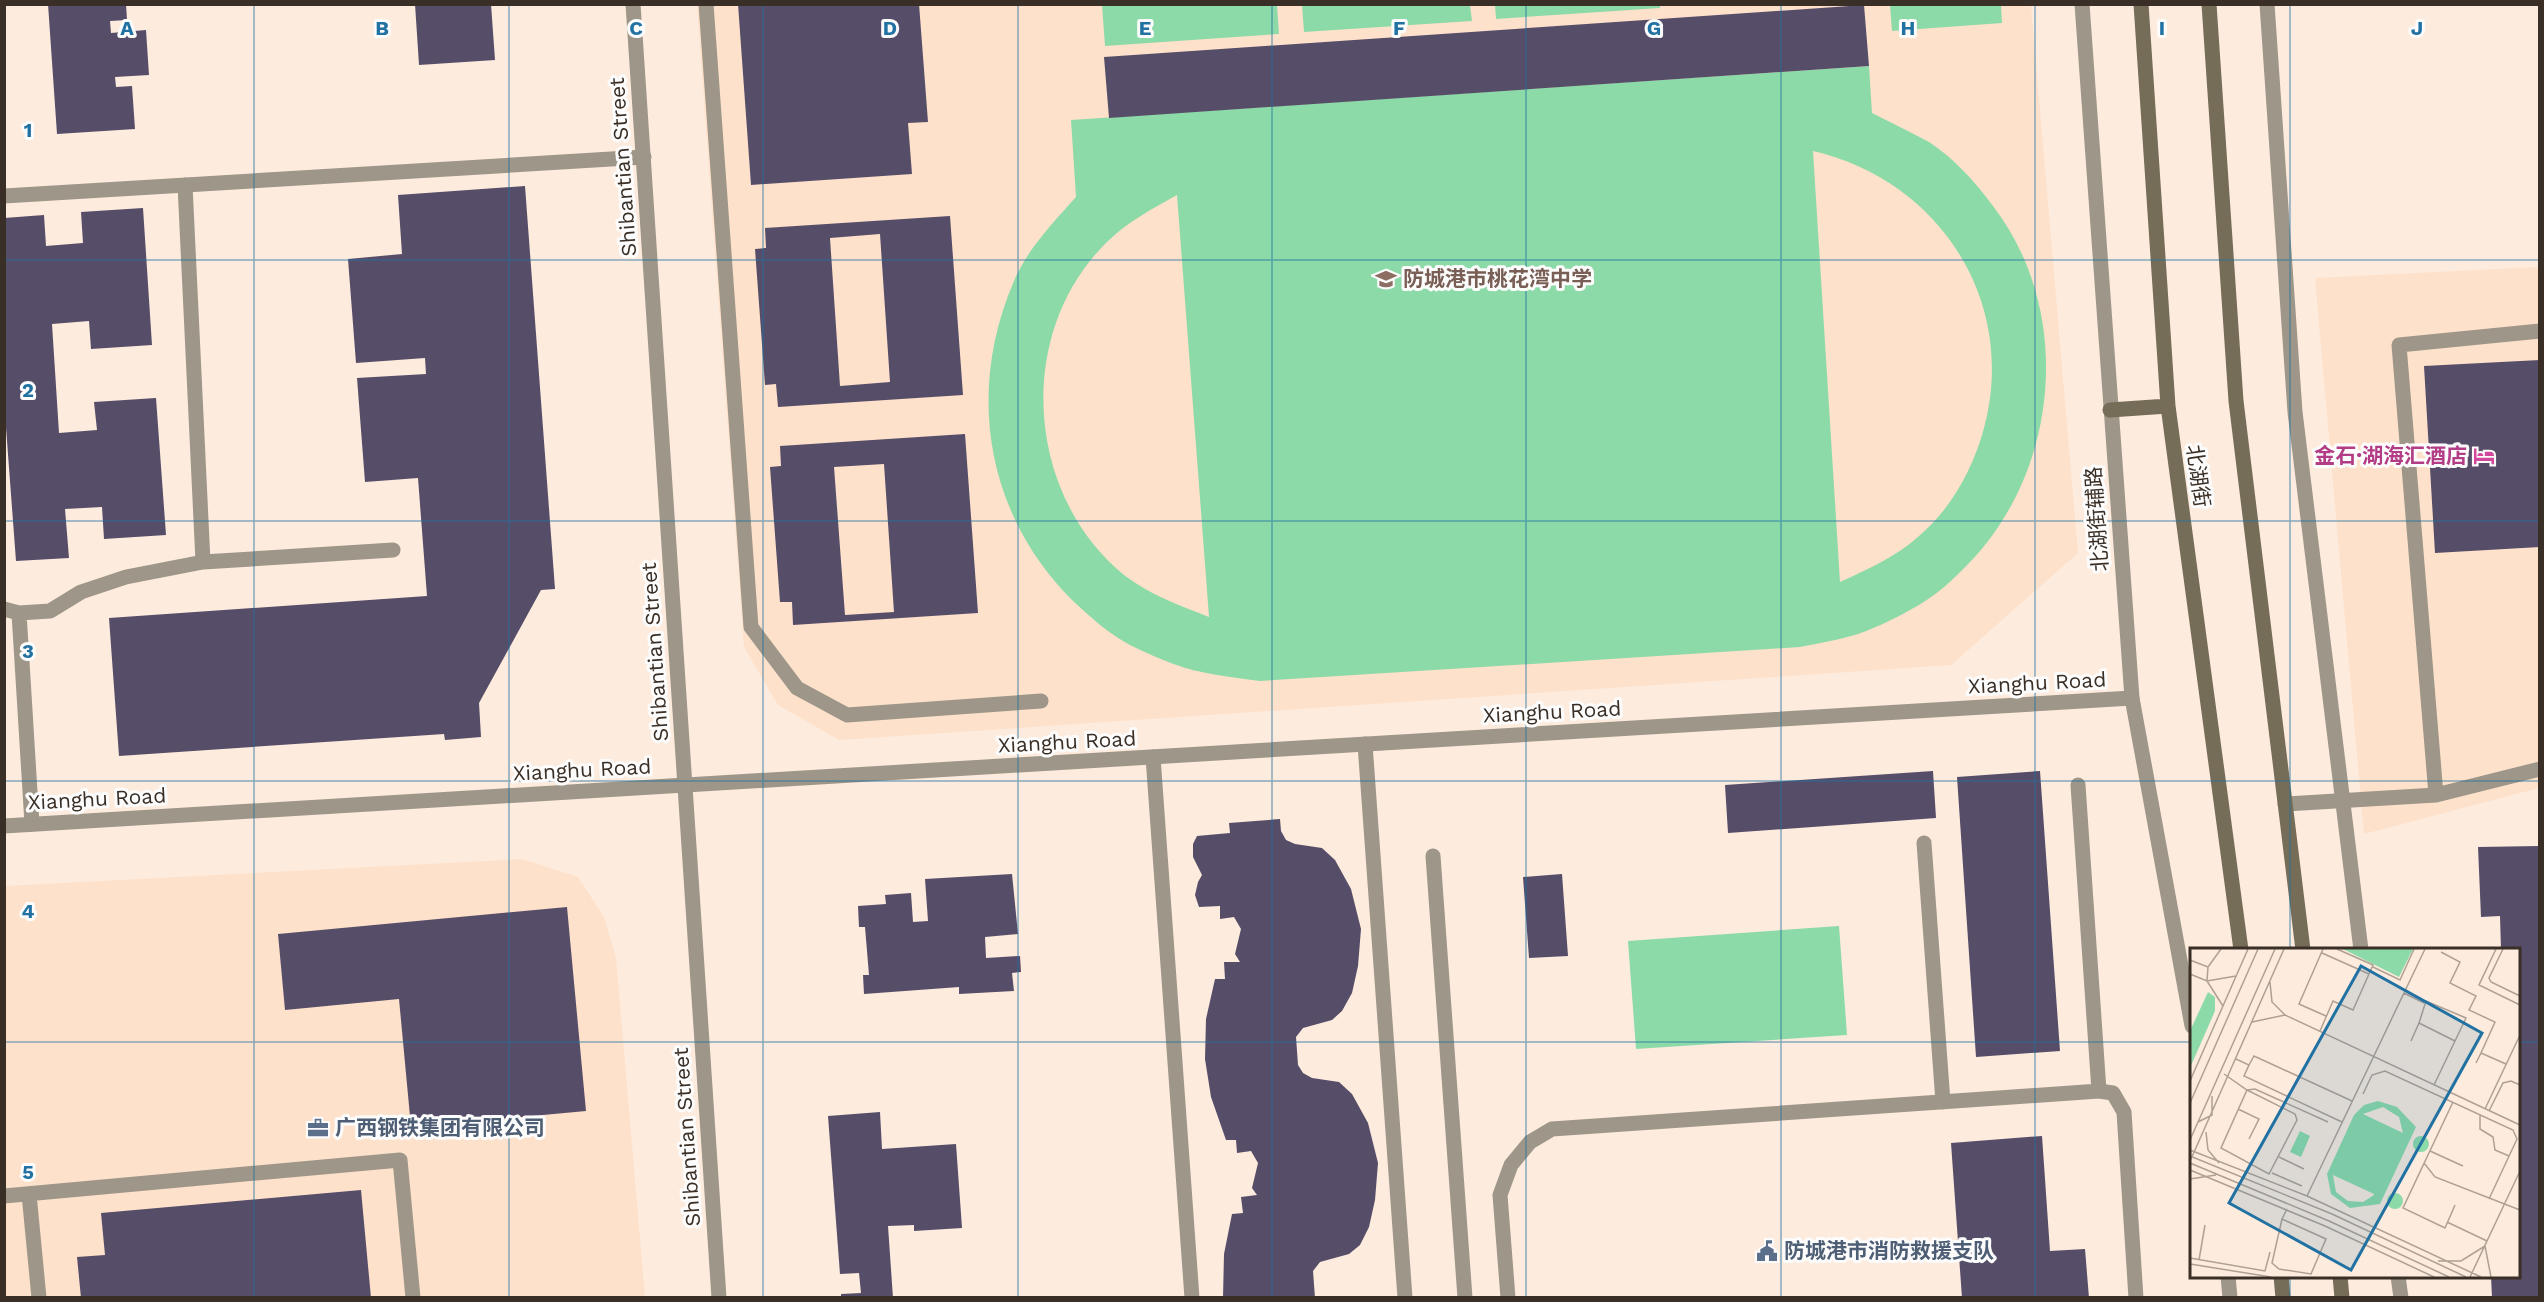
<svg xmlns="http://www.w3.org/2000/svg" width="2544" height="1302" viewBox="0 0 2544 1302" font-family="'Work Sans','Noto Sans SC',sans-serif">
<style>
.built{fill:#fee1ca}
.green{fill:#8ddaa9;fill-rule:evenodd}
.building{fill:#564d69;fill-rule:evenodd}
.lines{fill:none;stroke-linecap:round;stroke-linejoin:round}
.service{stroke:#9d9689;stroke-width:15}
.minor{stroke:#9d9689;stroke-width:15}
.tertiary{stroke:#9d9689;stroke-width:15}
.secondary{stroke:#766d59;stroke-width:15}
.grid{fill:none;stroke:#2172a3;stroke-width:1.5;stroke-opacity:0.55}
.labels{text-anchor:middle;stroke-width:6;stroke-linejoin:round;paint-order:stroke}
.street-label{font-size:21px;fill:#3a2f26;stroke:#fcfcfc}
.education-label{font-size:21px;font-weight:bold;fill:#785e54;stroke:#fcfcfc;text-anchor:start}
.hotel-label{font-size:21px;font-weight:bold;fill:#b23c85;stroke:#fcfcfc;text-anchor:end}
.service-label{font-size:21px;font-weight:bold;fill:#4e5e75;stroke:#fcfcfc;text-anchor:start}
.inset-road{fill:none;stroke:#afa094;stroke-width:1.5}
.view{fill:#2172a3;fill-opacity:0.15;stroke:#2172a3;stroke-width:3}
.inset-edge{fill:none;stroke:#3a2f26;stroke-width:3}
.grid-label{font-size:20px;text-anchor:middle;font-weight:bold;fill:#2172a3;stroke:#fcfcfc;stroke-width:6;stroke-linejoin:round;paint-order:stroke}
</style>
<rect width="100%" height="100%" fill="#fdebdd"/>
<!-- built -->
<path class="built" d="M697,5H2031L2078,553L1951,665L839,740L778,705L744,647Z
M2539,267V788L2364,834L2315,278Z
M522,859L578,877L604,917L616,958L645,1297L5,1298V886Z"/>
<!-- green -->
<path class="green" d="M1102,5H1277L1279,34L1105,46Z
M1302,5H1470L1472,21L1304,32Z
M1660,5V8L1496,19L1495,5Z
M1890,5H2001L2002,23L1892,31Z
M1869,66L1872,113C1891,123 1911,132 1929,142C1954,158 1976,183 1993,206C2073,310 2060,467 1971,561C1956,577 1938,594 1919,605C1900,616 1878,627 1858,634C1839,640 1819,643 1800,647L1260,681C1239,678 1218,676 1197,671C1178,667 1148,654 1130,645C1109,634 1089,616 1072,600C986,514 966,392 1014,281C1028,248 1053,223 1076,197L1071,120ZM1813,151C1939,180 2018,301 1984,428C1973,469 1951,509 1919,536C1896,557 1868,569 1840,582ZM1177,195L1209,617C1179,605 1150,595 1124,575C1025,494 1015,333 1106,243C1127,222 1152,209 1177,195Z
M1839,926L1847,1035L1636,1049L1628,941Z"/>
<!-- building -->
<path class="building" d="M48,4H126L127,20L110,21L111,33L146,30L149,75L115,77L116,87L132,86L135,129L57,134Z
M415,4H491L495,60L419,65Z
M738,4H919L928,122L908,123L912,174L751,185Z
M1864,5L1869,66L1109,118L1104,57Z
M525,186L555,589L541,590L479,703L481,737L445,740L444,734L119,756L109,618L427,596L418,478L365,482L357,378L426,374L425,358L356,363L348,259L402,254L398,195Z
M143,208L152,345L91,349L89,321L52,324L59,433L97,430L94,402L156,398L166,535L104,539L102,507L65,509L69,558L16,561L4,401V218L44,215L46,246L83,243L81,212Z
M950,216L963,395L778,407L776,384L765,385L755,249L766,248L765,228ZM880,234L890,382L840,386L830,238Z
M2540,360V547L2435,553L2424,366Z
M965,434L978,613L793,625L792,602H780L770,467L781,466L780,446ZM884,464L894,612L845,615L834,467Z
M1933,771L1936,818L1728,833L1725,785Z
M2040,771L2060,1051L1976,1057L1957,777Z
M1280,819L1281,831L1286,840L1295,844L1322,848L1335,860L1351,889L1361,929L1358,966L1352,993L1342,1011L1332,1020L1303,1028L1296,1037L1298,1065L1303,1073L1312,1078L1339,1082L1352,1094L1368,1123L1378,1163L1375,1200L1369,1227L1360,1245L1349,1254L1320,1262L1313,1271L1315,1298H1223L1224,1254L1232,1214L1243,1213L1241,1197L1257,1195L1252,1188L1258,1163L1251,1151L1237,1153L1236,1140H1226L1211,1097L1205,1059L1206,1019L1215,979H1225L1224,962H1240L1235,954L1241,929L1234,917L1220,919V906L1199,907L1195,895L1198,882L1202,875L1193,857V844L1197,836L1230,833L1229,823Z
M2540,846V1298H2492L2491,1276H2518V950H2501L2500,916L2481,917L2478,847Z
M1012,874L1018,934L985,937L986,958L1020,956L1021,972L1012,973L1014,991L959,994V987L864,994L863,975H869L865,927H859L858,906L886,904L885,895L911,893L913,922L928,921L925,879Z
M1562,874L1568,956L1529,958L1523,877Z
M567,907L586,1111L411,1127L399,999L285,1010L278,934Z
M880,1112L882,1149L956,1144L962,1228L914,1231V1225L888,1226L893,1298H841V1294L861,1293L859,1273L840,1274L828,1116Z
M2042,1136L2050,1251L2085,1249L2089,1298H1962L1951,1143Z
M361,1190L371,1298H81L77,1257L105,1255L101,1213Z"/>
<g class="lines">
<!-- service -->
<path class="service" d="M706,4L751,627L797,688L847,715L1041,701
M4,196L644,157
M203,562L393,550
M4,609L19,613L50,611L81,592L126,577L203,562L185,185
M19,613L32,824
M1365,744L1405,1298
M1153,757L1192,1298
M2078,785L2099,1091
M2436,795L2399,345L2540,331
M2285,804L2436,795L2540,769
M1924,843L1943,1102
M1433,856L1465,1298
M29,1194L39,1298
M4,1196L400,1160L413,1298
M1508,1298L1500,1195L1511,1165L1530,1142L1552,1129L2099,1091L2113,1093L2124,1112L2136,1298"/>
<!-- minor -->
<path class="minor" d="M4,826L2132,698"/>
<!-- tertiary -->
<path class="tertiary" d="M633,4L719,1298
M2082,4L2132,698L2192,1026
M2267,4L2295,412L2361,950
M2228,1276L2230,1298
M2398,1276L2401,1298"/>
<!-- secondary -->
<path class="secondary" d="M2141,4L2168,406L2241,950
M2209,4L2236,401L2303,950
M2110,410L2168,406
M2281,1276L2283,1298
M2340,1276L2342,1298"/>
</g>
<!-- grid -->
<path class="grid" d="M254,4V1298M509,4V1298M763,4V1298M1018,4V1298M1272,4V1298M1526,4V1298M1781,4V1298M2035,4V1298M2290,4V950M4,260H2540M4,521H2540M4,781H2540M4,1042H2192M2518,1042H2540M2290,1276V1298"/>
<!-- icons -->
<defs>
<symbol id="school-bare" viewBox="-9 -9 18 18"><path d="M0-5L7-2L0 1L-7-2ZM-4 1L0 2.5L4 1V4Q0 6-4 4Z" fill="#8d6e63" stroke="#fcfcfc" stroke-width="2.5" paint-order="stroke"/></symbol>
<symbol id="hotel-bare" viewBox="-9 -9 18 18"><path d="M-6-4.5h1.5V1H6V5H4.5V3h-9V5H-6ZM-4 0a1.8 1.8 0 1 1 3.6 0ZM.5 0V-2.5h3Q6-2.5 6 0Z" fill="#d1479c" stroke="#fcfcfc" stroke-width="2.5" paint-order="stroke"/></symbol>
<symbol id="office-bare" viewBox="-9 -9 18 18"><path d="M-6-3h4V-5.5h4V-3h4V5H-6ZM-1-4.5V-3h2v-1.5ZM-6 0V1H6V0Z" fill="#5c6f8a" stroke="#fcfcfc" stroke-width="2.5" paint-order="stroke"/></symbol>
<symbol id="civic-bare" viewBox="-9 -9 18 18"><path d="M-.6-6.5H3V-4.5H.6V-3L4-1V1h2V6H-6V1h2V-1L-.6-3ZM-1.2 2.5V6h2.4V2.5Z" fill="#5c6f8a" stroke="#fcfcfc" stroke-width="2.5" paint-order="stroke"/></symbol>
</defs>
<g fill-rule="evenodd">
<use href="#school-bare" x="1371" y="264" width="30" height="30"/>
<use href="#hotel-bare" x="2469" y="441" width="30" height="30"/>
<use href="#office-bare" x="303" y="1113" width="30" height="30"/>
<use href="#civic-bare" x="1752" y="1236" width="30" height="30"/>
</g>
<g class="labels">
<!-- street labels -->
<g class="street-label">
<text transform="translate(623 167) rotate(-94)" y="7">Shibantian Street</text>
<text transform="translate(2198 476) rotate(82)" y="7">北湖街</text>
<text transform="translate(2097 519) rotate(-94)" y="7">北湖街辅路</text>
<text transform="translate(655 652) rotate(-94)" y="7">Shibantian Street</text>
<text transform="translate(2037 683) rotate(-3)" y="7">Xianghu Road</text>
<text transform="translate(1552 712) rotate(-3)" y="7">Xianghu Road</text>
<text transform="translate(1067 742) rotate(-3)" y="7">Xianghu Road</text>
<text transform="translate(582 770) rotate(-3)" y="7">Xianghu Road</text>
<text transform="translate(97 799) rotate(-3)" y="7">Xianghu Road</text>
<text transform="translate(687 1137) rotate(-94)" y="7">Shibantian Street</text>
</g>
<!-- education labels -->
<g class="education-label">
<text x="1403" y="286">防城港市桃花湾中学</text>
</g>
<!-- hotel labels -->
<g class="hotel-label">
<text x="2467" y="463">金石·湖海汇酒店</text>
</g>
<!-- service labels -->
<g class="service-label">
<text x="335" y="1135">广西钢铁集团有限公司</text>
<text x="1784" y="1258">防城港市消防救援支队</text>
</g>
</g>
<!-- overview -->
<g transform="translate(2190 948)">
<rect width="330" height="330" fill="#fdebdd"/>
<path d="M153,1H223L209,29ZM18,44L25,49V63L0,120V83ZM188,153L207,159L226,179L190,256L160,260L141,246L137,226L164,167L174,157ZM193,159L209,169L213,185L173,166ZM143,227L184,246V247L173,254L158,253L146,244ZM110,183L120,188L111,209L100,204ZM223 196a8 8 0 1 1 16 0a8 8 0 1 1-16 0ZM197 253a8 8 0 1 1 16 0a8 8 0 1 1-16 0Z" fill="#8ddaa9" fill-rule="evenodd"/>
<path class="inset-road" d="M133,1L109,56L136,68M306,1L289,37L330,57M313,1L299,30L301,34L330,48M251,4L270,14L260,35L286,48L279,62L305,74L291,105M132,5L179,26M0,12L18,19L17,33L33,58M18,19L31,1M183,19L210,32L224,1M0,26L17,33L46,28M80,34L82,54L95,67L330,177M214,45L234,55M62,74L95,67M130,83L143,53L163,62L183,17L147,1M221,93L229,75M46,111L59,117L54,128L152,174M286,115L291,105L316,116M59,117L64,108L162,153M34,126L57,142L105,166L107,172L79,226L31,200L57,142L65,141L138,174M0,133L58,1M244,137L276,70L236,53L229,75L265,93M173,146L182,127L195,123L323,182L327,191L299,251M263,154L213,260L255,280L265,257M0,155L68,1M48,161L69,171L59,191M295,161L330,87M299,163L313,135L321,133L330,137M290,167V181L303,189L305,202L319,208M8,174L22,167V148M16,184L18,202L29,215M0,192L85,1M0,202L117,248L291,329M240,203L273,218M0,208L142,266L276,329M89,209L114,221M1,211L94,1M0,215L139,273L259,329M234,215L245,229L330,262M0,222L135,278L244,329M82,225L112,238M0,231L26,227M117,248L235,1M92,271L136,291L121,326L89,321L82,315L92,271L97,261M257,274L297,293M295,298L301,329M0,310L75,323L80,304M9,312L15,277M248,313H271L295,298M0,316L81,329M280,329L330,223"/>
<path class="view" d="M171,18L292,85L161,322L39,255Z"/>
<rect width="330" height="330" class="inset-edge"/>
</g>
<g class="grid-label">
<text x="127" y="35">A</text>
<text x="382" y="35">B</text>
<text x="636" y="35">C</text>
<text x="890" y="35">D</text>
<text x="1145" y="35">E</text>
<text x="1399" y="35">F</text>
<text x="1654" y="35">G</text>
<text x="1908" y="35">H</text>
<text x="2162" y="35">I</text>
<text x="2417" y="35">J</text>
<text x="28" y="137">1</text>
<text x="28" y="397">2</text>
<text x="28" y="658">3</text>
<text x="28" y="918">4</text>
<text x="28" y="1179">5</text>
</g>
<!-- border -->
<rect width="2544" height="1302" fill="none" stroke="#3a2f26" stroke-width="12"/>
</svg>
